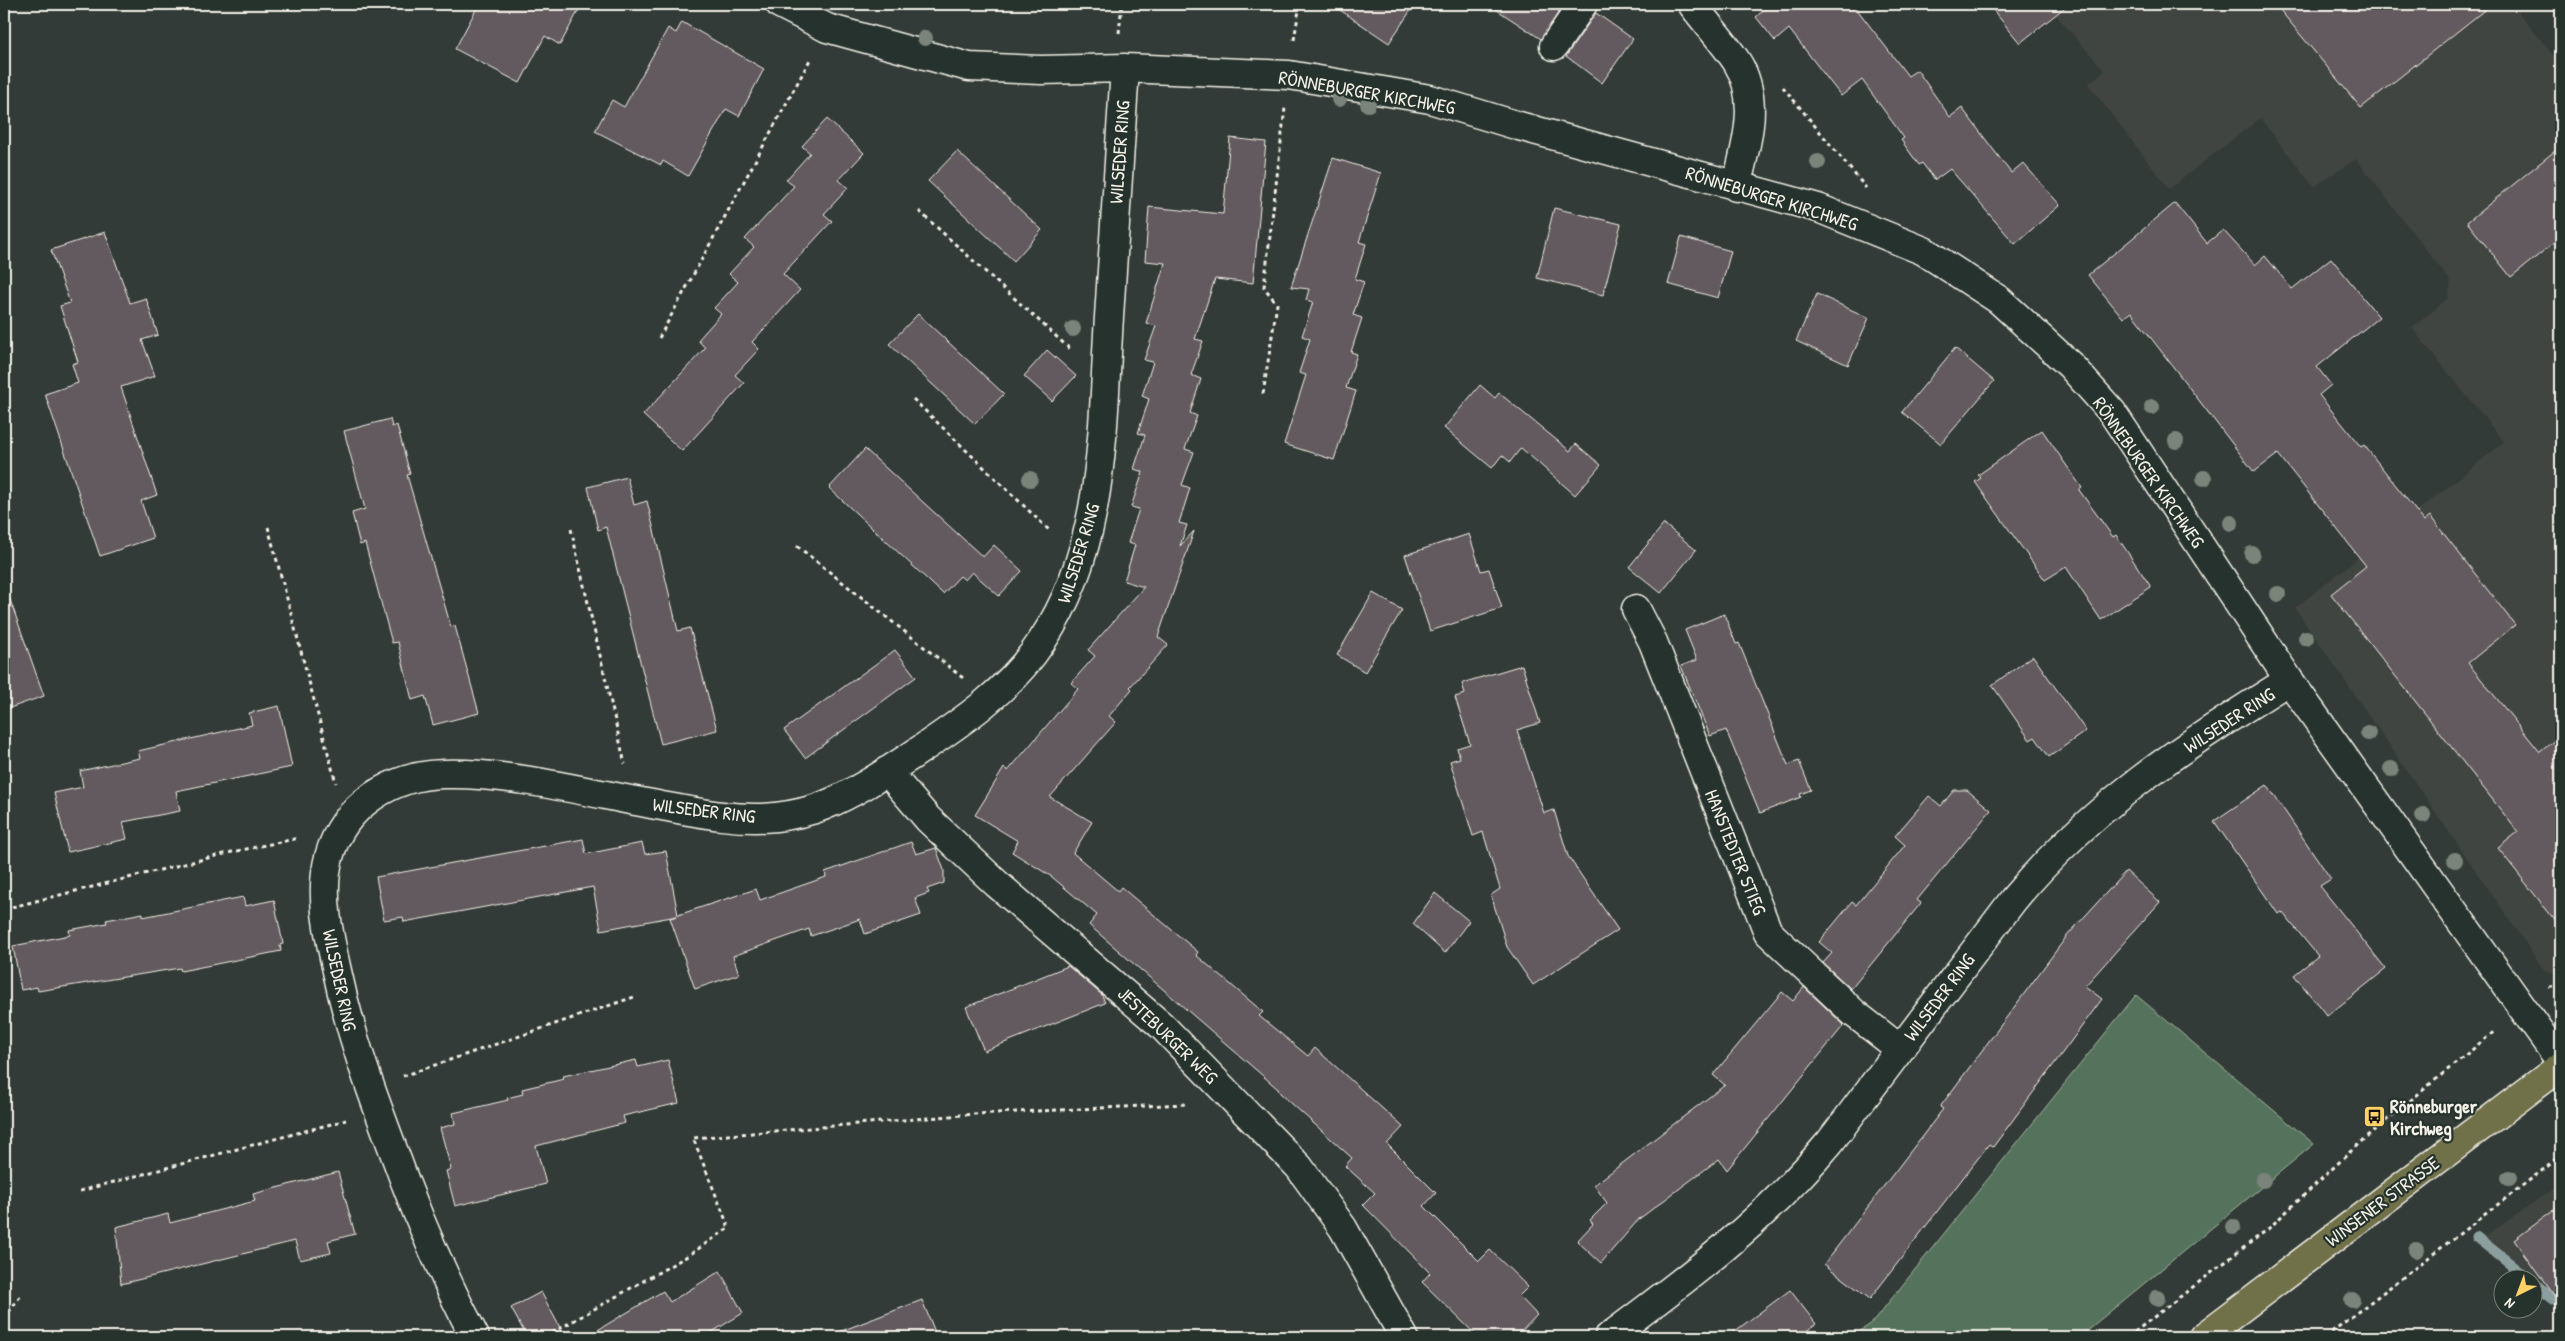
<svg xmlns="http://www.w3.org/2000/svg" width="2565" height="1341" viewBox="0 0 2565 1341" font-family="'Patrick Hand',sans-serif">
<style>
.built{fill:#414443}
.green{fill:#55735b;stroke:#a4b2a2}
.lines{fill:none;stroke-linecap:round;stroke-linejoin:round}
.stream{stroke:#8c9f9f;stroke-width:11}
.building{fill:#645a5f;stroke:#f4f1e8}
.minor-casing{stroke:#f4f1e8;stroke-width:31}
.major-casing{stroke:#f4f1e8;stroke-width:31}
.path{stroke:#f4f1e8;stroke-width:3;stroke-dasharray:4 4;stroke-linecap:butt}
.minor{stroke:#26332d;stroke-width:28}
.major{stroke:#70704a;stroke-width:28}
.tree{fill:#7a847a}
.labels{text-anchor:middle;stroke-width:4.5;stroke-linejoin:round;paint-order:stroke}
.street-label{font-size:19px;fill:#f4f1e8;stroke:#26332d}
.poi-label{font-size:19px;font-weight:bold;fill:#f4f1e8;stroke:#26332d;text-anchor:start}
</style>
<rect width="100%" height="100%" fill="#323b37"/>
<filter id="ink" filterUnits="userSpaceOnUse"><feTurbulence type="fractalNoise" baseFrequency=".02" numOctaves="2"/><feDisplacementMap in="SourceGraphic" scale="10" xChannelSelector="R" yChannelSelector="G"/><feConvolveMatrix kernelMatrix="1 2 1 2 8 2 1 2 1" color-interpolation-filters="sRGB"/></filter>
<g filter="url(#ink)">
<!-- built -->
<path class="built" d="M2046,4H2512L2561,65V975L2544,970L2295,608L2504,442L2412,328L2448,298L2451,282L2356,159L2314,187L2260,118L2169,189L2088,84L2105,71Z
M2561,1183V1309L2533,1287L2532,1278H2521L2476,1243Z"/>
<!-- green -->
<path class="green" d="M2136,995L2314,1144L2079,1337H1851L1872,1323Z"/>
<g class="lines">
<!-- stream -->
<path class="stream" d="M2476,1237L2528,1278
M2532,1282L2561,1305"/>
</g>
<!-- building -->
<path class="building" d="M479,4H582L560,45L545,36L520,83L455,49Z
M1331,4H1415L1389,43Z
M1488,4H1564L1541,39Z
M1770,4H1853L1908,76L1917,70L1950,117L1962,108L2011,173L2023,163L2060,205L2015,244L1950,169L1935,180L1922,163L1919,165L1901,140L1904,138L1862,80L1841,96L1789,29L1775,41L1756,17Z
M1988,4H2069L2020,43Z
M2275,4H2492L2361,108Z
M1596,13L1633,39L1602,83L1566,56Z
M682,22L764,69L739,116L726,109L688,176L663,161L661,165L595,131L612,100L624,107L668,28L676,33Z
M827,119L864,153L839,180L848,188L824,214L832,221L783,274L800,290L752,342L759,349L735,375L744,383L682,451L643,415L705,348L698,340L721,314L714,308L738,282L729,274L754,247L745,239L794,186L786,180L810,153L802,146Z
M1230,138L1266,142L1253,283L1215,279L1195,339L1203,341L1191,375L1201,379L1190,413L1197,416L1185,449L1194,452L1182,485L1190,488L1179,523L1187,525L1180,546L1194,531L1158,637L1168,645L1130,687L1132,689L1109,716L1116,722L1050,797L1092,822L1073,853L1118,891L1121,887L1198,952L1196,955L1263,1012L1259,1016L1308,1056L1315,1048L1403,1127L1387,1144L1436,1193L1424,1206L1479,1261L1490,1250L1528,1287L1519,1296L1537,1315L1516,1337H1478L1422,1282L1430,1273L1363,1205L1375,1193L1345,1166L1352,1158L1280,1093L1278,1089L1089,925L1097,915L1052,877L1012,852L1018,841L975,815L1004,768L1008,771L1078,689L1071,683L1095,656L1088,650L1144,587L1124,581L1135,545L1128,543L1139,509L1131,507L1143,472L1134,469L1145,435L1138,433L1149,399L1142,396L1153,362L1144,360L1156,326L1146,323L1165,263L1145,261L1149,207L1223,214Z
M2561,146V237L2511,277L2467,222Z
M957,151L1042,230L1014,261L928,181Z
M1333,158L1381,173L1359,242L1366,244L1355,279L1364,282L1353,315L1362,318L1351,352L1357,354L1346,388L1356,391L1334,460L1284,444L1306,375L1299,373L1310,339L1302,336L1313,302L1306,300L1309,289L1291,287Z
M2175,203L2207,243L2223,230L2255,265L2265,256L2292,289L2331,258L2379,317L2317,367L2331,385L2319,395L2361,447L2364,445L2424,521L2430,516L2515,625L2468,663L2540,752L2561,735V928L2498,848L2518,832L2331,594L2366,566L2278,454L2254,472L2131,312L2123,318L2088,275Z
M1554,208L1621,224L1603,295L1537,278Z
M105,232L130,303L146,298L158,335L142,340L155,376L121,387L157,495L141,501L153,538L100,556L45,394L78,383L72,364L78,362L60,306L70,303L51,250Z
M1681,237L1731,251L1718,298L1668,284Z
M1817,294L1869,318L1848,365L1796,341Z
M918,314L1004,394L975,424L889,344Z
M1955,348L1994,381L1941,444L1902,412Z
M1047,350L1076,376L1052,401L1024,376Z
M1480,385L1495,398L1499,393L1570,451L1576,444L1601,465L1575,495L1521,448L1510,462L1502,455L1492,468L1444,428Z
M390,419L392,427L397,425L410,474L407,475L451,627L455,626L479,713L433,725L425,696L412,700L398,642L392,643L365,543L360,545L352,513L365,509L344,431Z
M2042,430L2082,488L2079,490L2113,537L2116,535L2151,587L2101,620L2066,567L2045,580L1975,482L1981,478L1978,475Z
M865,449L983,557L994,545L1022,571L999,596L972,572L965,580L960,576L943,594L829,488Z
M627,477L634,505L647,501L678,631L690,628L717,730L661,744L606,527L598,530L588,487Z
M1664,524L1696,550L1661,593L1629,567Z
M1469,534L1481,571L1489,569L1502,608L1430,631L1405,555Z
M1373,593L1402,610L1365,672L1337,655Z
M8,594L44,696L4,710V595Z
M1724,614L1736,644L1739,643L1788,765L1799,761L1811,790L1800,794L1801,797L1760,813L1726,730L1710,736L1681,666L1697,660L1685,630Z
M895,650L916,677L805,758L784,730Z
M2033,656L2086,731L2049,757L2035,737L2030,740L1992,685Z
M1522,665L1540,723L1517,730L1544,813L1554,810L1568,856L1618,930L1533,985L1507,947L1491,895L1500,889L1483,832L1473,836L1450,761L1460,758L1457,748L1470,744L1455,697L1465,694L1462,683Z
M279,706L292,767L176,791L180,811L123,822L127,839L68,852L54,793L83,787L80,771L140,758L138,751L252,725L249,713Z
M2267,785L2331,879L2320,886L2386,969L2327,1016L2294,975L2318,956L2282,912L2278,914L2214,821Z
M1954,790H1967L1991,810L1917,900L1921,903L1851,989L1823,963L1832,953L1819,942L1852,902L1856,905L1905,845L1895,836L1929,796L1941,806Z
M583,839L586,854L642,843L645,854L666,851L678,915L756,889L760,900L826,877L825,872L911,842L916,854L936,848L944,870V883L927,889L929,893L915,898L921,915L865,934L860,919L811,936L809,929L733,956L739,974L695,989L670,918L677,916L601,930L593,887L404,922L403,917L384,920L376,877Z
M2126,871L2160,902L2085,986L2102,999L1993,1147L1989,1144L1870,1299L1824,1264L1943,1109L1940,1107L2067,936Z
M1435,893L1469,921L1445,953L1413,924Z
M243,897L245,906L274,900L283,944L280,945L281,951L181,971L180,968L38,991L37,987L21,990L13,946L70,935L69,930L107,923L106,920L143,913V917Z
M1068,966L1102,995L1105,1003L984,1051L966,1007Z
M1804,987L1844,1025L1727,1170L1719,1159L1639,1219L1601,1263L1577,1241L1593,1224L1590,1220L1607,1203L1594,1185L1725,1085L1713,1075L1782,992L1793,1001Z
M636,1060L638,1067L668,1060L679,1103L623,1116L625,1123L536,1146L546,1184L455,1206L446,1171L451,1169L440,1128L455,1124L453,1113L508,1100L507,1098L523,1094L522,1089L564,1079L563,1076Z
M338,1172L355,1234L328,1241L331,1253L300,1260L295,1241L121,1284L116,1227L168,1214L170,1223L255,1201L253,1194Z
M2561,1205V1305L2514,1240Z
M720,1271L743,1313L704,1337H586L663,1291L670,1302Z
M1790,1290L1816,1324L1798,1337H1727Z
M541,1292L565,1337H527L511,1308Z
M922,1300L937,1337H832L831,1335Z"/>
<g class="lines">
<defs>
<path id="minor" d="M780,4L827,28L969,67L1041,70L1125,68L1289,75L1430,99L1519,126L1818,208L1924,251L1999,300L2070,365L2112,412L2289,680L2561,1062
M1692,4C1706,23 1724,42 1737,62C1761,100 1746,146 1736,187
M1554,46L1583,4
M1636,609L1653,642L1768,932L1855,1014L1900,1049
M887,771L928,819L997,884L1162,1026L1299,1167L1343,1228L1404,1337
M475,1337C442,1275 415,1211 391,1144C369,1085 350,1033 337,971C329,935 319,894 329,857C343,805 393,775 444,774C512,772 594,794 662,806C699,813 738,821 776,817C792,815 808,812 823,806C855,793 885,773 914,754C962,722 1010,690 1042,641C1106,545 1102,427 1109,317C1114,234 1119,151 1125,68
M1609,1337C1692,1275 1763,1222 1830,1142L2014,899C2093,804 2186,745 2289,680"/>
<path id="major" d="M2203,1337L2561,1066"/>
</defs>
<!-- minor casing -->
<use href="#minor" class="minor-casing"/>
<!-- major casing -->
<use href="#major" class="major-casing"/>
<!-- path -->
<path class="path" d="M1119,33L1122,4
M1294,40L1300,4
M1783,87L1866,188
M919,211L1071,350
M659,338L811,58
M1263,394L1277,304L1264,287L1285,108
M913,399L1051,532
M268,527L336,783
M571,529L625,764
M797,546L963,678
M4,909L232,852L299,838
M2549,987H2561
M403,1076L637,996
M80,1191L346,1120
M4,1319L21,1295
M545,1337L689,1255L729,1228L693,1138L974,1114L1186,1104
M2128,1337L2268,1229L2366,1137L2496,1030
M2325,1337L2561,1156"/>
<!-- minor -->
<use href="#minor" class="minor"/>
<!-- major -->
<use href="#major" class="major"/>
</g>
<!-- trees -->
<g class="tree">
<circle cx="925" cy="38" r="8"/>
<circle cx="1339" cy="99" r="8"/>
<circle cx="1368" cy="104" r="8"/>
<circle cx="1818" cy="162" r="8"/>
<circle cx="1073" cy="329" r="8"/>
<circle cx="2152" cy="407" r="8"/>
<circle cx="2176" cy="441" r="8"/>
<circle cx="2204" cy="478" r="8"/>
<circle cx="1030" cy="479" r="8"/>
<circle cx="2231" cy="523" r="8"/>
<circle cx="2252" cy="554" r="8"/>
<circle cx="2278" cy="594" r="8"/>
<circle cx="2306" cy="638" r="8"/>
<circle cx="2368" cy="733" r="8"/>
<circle cx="2391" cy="769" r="8"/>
<circle cx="2423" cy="815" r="8"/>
<circle cx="2455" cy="860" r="8"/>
<circle cx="2509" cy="1178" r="8"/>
<circle cx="2263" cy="1180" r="8"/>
<circle cx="2233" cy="1227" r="8"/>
<circle cx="2416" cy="1250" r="8"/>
<circle cx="2157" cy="1298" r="8"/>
<circle cx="2352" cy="1300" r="8"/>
</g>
</g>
<!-- icons -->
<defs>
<symbol id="bus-square" viewBox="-11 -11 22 22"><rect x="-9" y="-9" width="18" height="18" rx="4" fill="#ffd166" stroke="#26332d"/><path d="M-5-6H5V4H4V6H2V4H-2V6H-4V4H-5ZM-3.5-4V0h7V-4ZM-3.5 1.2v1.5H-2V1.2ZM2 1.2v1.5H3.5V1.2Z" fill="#111"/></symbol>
</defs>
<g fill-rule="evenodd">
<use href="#bus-square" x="2362" y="1104" width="25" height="25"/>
</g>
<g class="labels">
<!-- street labels -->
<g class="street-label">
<text transform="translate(1367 92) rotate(10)" y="7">RÖNNEBURGER KIRCHWEG</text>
<text transform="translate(1119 152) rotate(-86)" y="7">WILSEDER RING</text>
<text transform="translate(1772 198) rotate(17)" y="7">RÖNNEBURGER KIRCHWEG</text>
<text transform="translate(2149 472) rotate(55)" y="7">RÖNNEBURGER KIRCHWEG</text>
<text transform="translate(1078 553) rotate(-73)" y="7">WILSEDER RING</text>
<text transform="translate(2229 720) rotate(-33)" y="7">WILSEDER RING</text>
<text transform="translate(704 810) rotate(7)" y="7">WILSEDER RING</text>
<text transform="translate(1736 852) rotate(68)" y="7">HANSTEDTER STIEG</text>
<text transform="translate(340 980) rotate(78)" y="7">WILSEDER RING</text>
<text transform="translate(1939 997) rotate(-53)" y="7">WILSEDER RING</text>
<text transform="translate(1168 1035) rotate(44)" y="7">JESTEBURGER WEG</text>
<text transform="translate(2382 1201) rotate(-37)" y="7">WINSENER STRASSE</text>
</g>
<!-- poi labels -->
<g class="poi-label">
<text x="2390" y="1113">Rönneburger<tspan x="2390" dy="22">Kirchweg</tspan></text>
</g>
</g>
<!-- margin -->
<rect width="2565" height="1341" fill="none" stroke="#26332d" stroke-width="20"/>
<rect x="10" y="10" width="2545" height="1321" fill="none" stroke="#f4f1e8" stroke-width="2" filter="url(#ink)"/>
<!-- north arrow -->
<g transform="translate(2518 1294) rotate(222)"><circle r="24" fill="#26332d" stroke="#787f78"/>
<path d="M0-4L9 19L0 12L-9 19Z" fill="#ffd166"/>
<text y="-8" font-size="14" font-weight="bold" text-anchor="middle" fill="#f4f1e8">N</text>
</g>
</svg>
